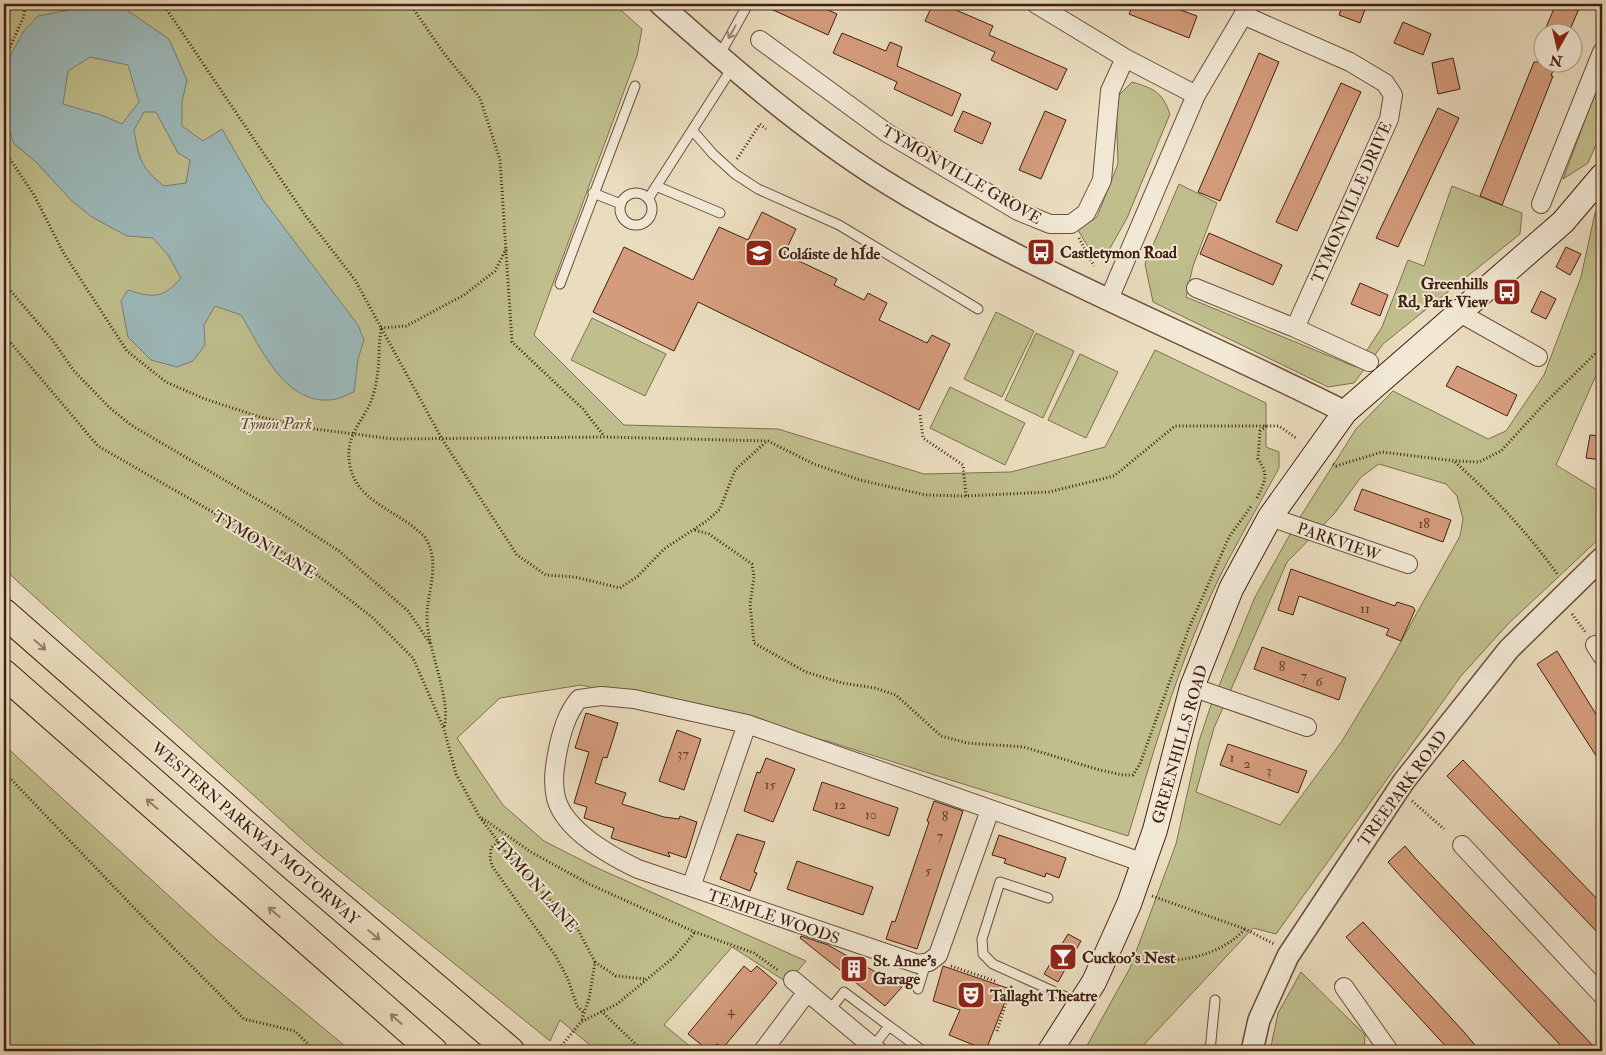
<svg xmlns="http://www.w3.org/2000/svg" width="1606" height="1055" viewBox="0 0 1606 1055" font-family="'IM FELL Double Pica',serif">
<style>
.green{fill:#bfbe8c;stroke:#806f4e;fill-rule:evenodd}
.water{fill:#9cb9bb;stroke:#787c77;fill-rule:evenodd}
.building{fill:#d49c7c;stroke:#422010}
.lines{fill:none;stroke-linecap:round;stroke-linejoin:round}
.service-casing{stroke:#6c4f3c;stroke-width:11}
.minor-casing{stroke:#6c4f3c;stroke-width:20}
.tertiary-casing{stroke:#6c4f3c;stroke-width:24}
.secondary-casing{stroke:#422010;stroke-width:26}
.motorway-casing{stroke:#422010;stroke-width:30}
.path{stroke:#422010;stroke-width:3;stroke-dasharray:1 2.5;stroke-linecap:butt}
.service{stroke:#f1e8d5;stroke-width:9}
.minor{stroke:#f1e8d5;stroke-width:18}
.tertiary{stroke:#f1e8d5;stroke-width:21}
.secondary{stroke:#f1e8d5;stroke-width:24}
.motorway{stroke:#eadcbe;stroke-width:28}
.oneway{stroke:#9a8472}
.oneway2{stroke:#967e67}
.labels{text-anchor:middle;stroke-width:4;stroke-linejoin:round;paint-order:stroke}
.number-label{font-size:14px;fill:#663f2b}
.street-label{font-size:16px;fill:#422010;stroke:#f1e8d5}
.poi-label{font-size:16px;font-weight:bold;fill:#422010;stroke:#f1e8d5;text-anchor:start}
.park-label{font-size:16px;font-style:italic;fill:#61482f;stroke:#f1e8d5}
</style>
<rect width="100%" height="100%" fill="#eadcbe"/>
<filter id="stains"><feTurbulence type="fractalNoise" baseFrequency=".004" numOctaves="4"/><feColorMatrix values="0 0 0 0 .2 0 0 0 0 .09 0 0 0 0 .02 0 0 0 .5 -.17"/></filter>
<radialGradient id="worn" r=".72"><stop offset=".6" stop-color="#630" stop-opacity="0"/><stop offset="1" stop-color="#630" stop-opacity=".3"/></radialGradient>
<!-- green -->
<path class="green" d="M4,4H614L642,29L637,56L534,335L624,425L778,429L924,474L1011,472L1105,447L1155,350L1266,403V447L1279,452V468C1253,516 1224,563 1203,613C1172,685 1151,761 1128,836L827,741L581,685L500,698L457,738L503,805L544,841L595,867L806,961L795,974L785,981L732,947L664,1025L696,1051H597L560,1020L550,1041L315,851L4,569Z
M1602,75V131L1588,163L1563,179Z
M1132,82C1155,89 1162,92 1170,114L1127,218L1109,250L1094,257L1078,230L1097,217L1118,164L1116,98Z
M1179,184L1217,203L1193,266L1186,297L1356,367L1382,327L1408,260L1424,266L1452,186L1522,213L1520,234L1383,344L1354,383L1328,387L1153,302L1145,264Z
M1602,202V362L1556,465L1602,493V536L1508,624L1461,676L1276,934L1253,928L1138,1051H1084L1130,968L1176,844L1199,741L1210,708L1255,597L1297,522L1356,429L1393,391L1488,439L1506,431L1544,375L1581,277L1595,213ZM1379,464L1446,484L1457,496L1463,519L1460,536L1385,670L1342,741L1280,825L1196,792L1214,728L1287,562L1334,514L1361,477Z
M996,312L1034,331L1002,397L964,379Z
M592,318L666,354L645,396L571,360Z
M1036,333L1074,351L1043,418L1005,400Z
M1080,354L1118,372L1086,438L1048,420Z
M950,387L1025,423L1005,465L930,428Z
M4,745L216,939L351,1051H4Z
M1301,972L1365,1035L1364,1051H1270L1278,1013Z"/>
<!-- water -->
<path class="water" d="M99,4H118L169,39L187,80L182,102V126L203,141L222,129L263,200L358,325L364,340L358,359L354,392C348,394 342,398 336,399C287,409 261,348 241,315L215,306L204,325L205,345L193,361L177,367L151,360L128,337L121,301L128,290C153,298 163,299 181,278L168,255L153,238L127,236L92,217L72,201L36,162L14,144L4,117V67L24,31L38,16ZM90,57L128,65L139,102L122,124L104,116L63,104L68,71ZM144,112H156L178,153L190,160L186,183L164,186C140,167 139,158 134,130Z"/>
<!-- building -->
<path class="building" d="M760,4H815L837,14L828,35Z
M933,4H942L993,26L989,35L1067,69L1057,90L991,60L995,52L925,21Z
M1133,4H1164L1197,16L1189,38L1129,14Z
M1343,4H1367L1360,23L1339,15Z
M1556,4H1581L1569,32H1544Z
M1403,22L1431,34L1423,55L1394,43Z
M842,33L886,51L890,42L902,47L897,66L961,94L952,116L894,89L897,82L833,53Z
M1259,53L1279,62L1220,201L1198,192Z
M1453,58L1460,89L1438,94L1432,63Z
M1534,62H1556L1551,76H1553L1502,205L1480,196Z
M1341,83L1361,92L1297,231L1276,222Z
M1438,108L1459,118L1398,247L1376,238Z
M963,111L991,123L982,144L954,131Z
M1045,111L1066,120L1041,179L1019,170Z
M762,212L796,229L784,254L837,279L834,285L864,300L868,293L887,303L879,320L927,343L932,335L950,344L919,410L698,302L674,351L593,312L624,247L693,280L719,227L748,240Z
M1209,233L1282,265L1273,285L1200,254Z
M1566,247L1581,254L1570,275L1556,267Z
M1360,283L1388,295L1380,316L1351,304Z
M1541,291L1556,299L1546,319L1531,312Z
M1457,366L1517,395L1507,416L1446,386Z
M1590,435L1602,436V460L1586,458Z
M1362,489L1451,520L1443,542L1354,510Z
M1291,569L1395,606L1397,602L1413,607L1415,610L1401,641L1386,635L1389,629L1299,596L1293,615L1278,610Z
M1262,647L1346,678L1339,700L1254,669Z
M1557,651L1602,724V765L1537,664Z
M586,713L618,723L607,758L603,757L595,783L626,793L622,804L664,817L679,819L680,816L697,822L686,858L668,852L670,857L611,838L614,828L584,818L587,807L574,803L589,752L575,748Z
M677,730L701,739L684,790L659,781Z
M1228,744L1307,771L1298,793L1220,765Z
M766,758L795,769L773,822L744,811L757,772L760,773Z
M1463,760L1602,904V937L1447,776Z
M822,782L898,808L889,836L813,810Z
M934,801L963,811L917,949L886,939L892,921L895,922L929,822L927,821Z
M737,834L765,842L754,872L757,873L750,891L720,879Z
M999,835L1066,858L1059,878L1046,873L1045,877L1004,863L1006,859L992,855Z
M1405,846L1415,858L1598,1051H1566L1403,879L1388,862Z
M797,861L873,887L863,915L787,889Z
M1363,922L1464,1032L1480,1051H1450L1373,967L1346,937Z
M1068,934L1081,941L1058,982L1044,974Z
M801,936L828,945L902,987L885,1006L800,938Z
M744,966L751,972L757,966L777,983L723,1048L717,1044L709,1051L688,1034Z
M943,966L1010,989L986,1050L949,1035L960,1010L933,1001Z"/>
<g class="lines">
<defs>
<path id="service" d="M719,56L748,4
M693,131L713,154L735,174L758,189L839,225L978,309
M656,186L720,213
M593,193L621,204
M620 209a16 16 0 1 1 32 0a16 16 0 1 1-32 0Z
M648,199L732,68
M560,284L635,86
M1048,898L1000,882L982,939L983,954L993,964L1066,997
M918,989L926,963
M829,1011L844,992L889,1026L873,1047
M889,1026L923,1051
M1210,1051L1215,1000"/>
<path id="minor" d="M1036,4L1125,58L1196,95
M1243,15L1350,62L1385,83L1393,95L1389,119L1295,328
M760,40L887,133L1018,211L1050,224H1071L1086,213L1102,180L1110,91L1125,58
M1541,204L1602,52
M1196,288L1295,328L1369,362
M1109,299L1196,95L1250,4
M1458,312L1538,357
M1270,517L1408,564
M1595,645L1602,656
M1192,687L1307,727
M990,810L938,955L929,962L918,964L638,869C611,856 564,830 556,798C552,781 555,765 558,749C562,731 567,713 579,699L601,696L634,699L747,724L1144,863
M1462,845L1602,995
M691,887L747,724
M793,980L878,1051
M1344,987L1389,1051
M763,1051L807,992"/>
<path id="tertiary" d="M660,4C731,67 803,130 884,181C1030,272 1192,334 1345,412
M1252,1051L1259,1020L1288,956L1404,781L1509,649L1602,558"/>
<path id="secondary" d="M1050,1051L1094,982L1129,904L1155,830L1192,687L1231,589L1270,517L1345,412L1563,222L1602,176"/>
<path id="motorway" d="M4,613L287,861L510,1051
M4,674L433,1051"/>
</defs>
<!-- service casing -->
<use href="#service" class="service-casing"/>
<!-- minor casing -->
<use href="#minor" class="minor-casing"/>
<!-- tertiary casing -->
<use href="#tertiary" class="tertiary-casing"/>
<!-- secondary casing -->
<use href="#secondary" class="secondary-casing"/>
<!-- motorway casing -->
<use href="#motorway" class="motorway-casing"/>
<!-- path -->
<path class="path" d="M163,4L305,215L355,280L442,439L517,555L546,575L575,577L620,588L638,576L664,549L708,520L720,509L735,470L767,441
M410,4L443,52L480,98L500,160L512,342L583,409L604,436
M4,60L24,16L25,4
M4,150L34,195L63,252L127,351L166,382L205,399L260,417L315,429L393,439L604,437L768,441L814,464L860,480L926,495L966,496L1049,492L1114,476L1175,426H1279L1296,438
M737,159L760,124L766,129
M1079,238L1094,266
M4,283L51,338L74,371L110,408L131,425L277,511L339,551L408,611L430,643
M381,328L406,326L464,295L495,271L506,249
M381,329C378,350 380,372 374,392C367,420 343,433 350,466C357,500 392,509 416,529C419,532 424,535 426,539C441,565 427,590 427,617C427,650 452,699 444,728
M4,335L98,446L303,564L372,617L413,658L444,729L456,774L479,816L514,863L577,928L595,962L589,999L581,1022
M920,415L923,438L963,465L966,496
M1455,462C1494,497 1528,533 1558,575
M1333,464L1336,466L1382,452L1455,461L1479,462L1501,451L1545,403L1602,347
M1257,498C1265,482 1269,474 1258,459L1260,431L1266,426
M695,530L709,534L752,564L754,577L750,604L754,643L806,672L842,683L875,688L896,695L941,736L967,743L1024,747L1096,769L1123,775H1133L1140,764L1189,628L1229,537L1252,505
M1572,614L1586,633
M4,772L141,915L244,1019L295,1031L315,1051
M1412,801L1444,829
M482,818L531,852L589,884L695,932L754,953L779,971
M498,842L491,848L490,858L492,866L555,955L568,979L577,1006L584,1013
M1152,896L1245,929L1274,944
M1126,960C1130,962 1141,961 1148,961C1183,962 1220,956 1245,929
M595,962L616,976L646,979
M951,966L995,981
M601,1011L643,1051
M997,1031L1011,987H1010
M557,1051L581,1022L617,1004L674,957L695,932"/>
<!-- service -->
<use href="#service" class="service"/>
<!-- minor -->
<use href="#minor" class="minor"/>
<!-- tertiary -->
<use href="#tertiary" class="tertiary"/>
<!-- secondary -->
<use href="#secondary" class="secondary"/>
<!-- motorway -->
<use href="#motorway" class="motorway"/>
</g>
<!-- one-way arrows -->
<defs><path id="oneway-shaft" d="M-6 0H5M1.5-3L5.5 0L1.5 3" fill="none" stroke-width="1.6" stroke-linecap="round" stroke-linejoin="round" transform="scale(1.25)"/></defs>
<use class="oneway" href="#oneway-shaft" transform="translate(732 32) rotate(119)"/>
<g class="oneway2">
<use href="#oneway-shaft" transform="translate(40 645) rotate(41)"/>
<use href="#oneway-shaft" transform="translate(152 804) rotate(-139)"/>
<use href="#oneway-shaft" transform="translate(274 912) rotate(-139)"/>
<use href="#oneway-shaft" transform="translate(374 935) rotate(40)"/>
<use href="#oneway-shaft" transform="translate(396 1019) rotate(-139)"/>
</g>
<!-- icons -->
<defs>
<symbol id="bus-square" viewBox="-11 -11 22 22"><rect x="-9" y="-9" width="18" height="18" rx="4" fill="#8f2418" stroke="#f1e8d5"/><path d="M-5-6H5V4H4V6H2V4H-2V6H-4V4H-5ZM-3.5-4V0h7V-4ZM-3.5 1.2v1.5H-2V1.2ZM2 1.2v1.5H3.5V1.2Z" fill="#fff"/></symbol>
<symbol id="school-square" viewBox="-11 -11 22 22"><rect x="-9" y="-9" width="18" height="18" rx="4" fill="#8f2418" stroke="#f1e8d5"/><path d="M0-5L7-2L0 1L-7-2ZM-4 1L0 2.5L4 1V4Q0 6-4 4Z" fill="#fff"/></symbol>
<symbol id="bar-square" viewBox="-11 -11 22 22"><rect x="-9" y="-9" width="18" height="18" rx="4" fill="#8f2418" stroke="#f1e8d5"/><path d="M-6-5H6L.8 .8V4.5H3.5V6h-7V4.5H-.8V.8Z" fill="#fff"/></symbol>
<symbol id="building-square" viewBox="-11 -11 22 22"><rect x="-9" y="-9" width="18" height="18" rx="4" fill="#8f2418" stroke="#f1e8d5"/><path d="M-4-6H4V6H1V3H-1V6H-4ZM-2.5-4.3h1.7v1.8h-1.7ZM.8-4.3h1.7v1.8H.8ZM-2.5-1h1.7V.8h-1.7ZM.8-1h1.7V.8H.8Z" fill="#fff"/></symbol>
<symbol id="theatre-square" viewBox="-11 -11 22 22"><rect x="-9" y="-9" width="18" height="18" rx="4" fill="#8f2418" stroke="#f1e8d5"/><path d="M-5-5.5Q0-4 5-5.5V0Q5 5 0 6Q-5 5-5 0ZM-3.3-2.5H-1v1.5H-3.3ZM1-2.5H3.3v1.5H1ZM-2.8 1Q0 5.5 2.8 1Z" fill="#fff"/></symbol>
</defs>
<g fill-rule="evenodd">
<use href="#bus-square" x="1025" y="236" width="32" height="32"/>
<use href="#school-square" x="743" y="237" width="32" height="32"/>
<use href="#bus-square" x="1491" y="276" width="32" height="32"/>
<use href="#bar-square" x="1047" y="941" width="32" height="32"/>
<use href="#building-square" x="838" y="953" width="32" height="32"/>
<use href="#theatre-square" x="955" y="979" width="32" height="32"/>
</g>
<g class="labels">
<!-- number labels -->
<g class="number-label">
<text x="1424" y="528">18</text>
<text x="1365" y="613">11</text>
<text x="1282" y="671">8</text>
<text x="1304" y="680">7</text>
<text x="1319" y="686">6</text>
<text x="683" y="758">37</text>
<text x="1232" y="762">1</text>
<text x="1247" y="768">2</text>
<text x="1269" y="775">3</text>
<text x="770" y="789">15</text>
<text x="840" y="809">12</text>
<text x="871" y="819">10</text>
<text x="945" y="821">8</text>
<text x="940" y="840">7</text>
<text x="928" y="875">5</text>
<text x="731" y="1015">4</text>
</g>
<!-- street labels -->
<g class="street-label">
<text transform="translate(962 174) rotate(30)" y="6">TYMONVILLE GROVE</text>
<text transform="translate(1351 202) rotate(-66)" y="6">TYMONVILLE DRIVE</text>
<text transform="translate(1339 541) rotate(19)" y="6">PARKVIEW</text>
<text transform="translate(265 544) rotate(31)" y="6">TYMON LANE</text>
<text transform="translate(1179 744) rotate(-74)" y="6">GREENHILLS ROAD</text>
<text transform="translate(1402 788) rotate(-54)" y="6">TREEPARK ROAD</text>
<text transform="translate(256 833) rotate(41)" y="6">WESTERN PARKWAY MOTORWAY</text>
<text transform="translate(537 885) rotate(49)" y="6">TYMON LANE</text>
<text transform="translate(774 916) rotate(19)" y="6">TEMPLE WOODS</text>
</g>
<!-- poi labels -->
<g class="poi-label">
<text x="1060" y="258">Castletymon Road</text>
<text x="778" y="259">Coláiste de hÍde</text>
<text x="1488" y="289" text-anchor="end">Greenhills<tspan x="1488" dy="18">Rd, Park View</tspan></text>
<text x="1082" y="963">Cuckoo's Nest</text>
<text x="873" y="966">St. Anne's<tspan x="873" dy="18">Garage</tspan></text>
<text x="990" y="1001">Tallaght Theatre</text>
</g>
<!-- park labels -->
<g class="park-label">
<text x="276" y="429">Tymon Park</text>
</g>
</g>
<!-- margin -->
<rect width="1606" height="1055" fill="none" stroke="#eadcbe" stroke-width="20"/>
<rect x="5" y="5" width="1596" height="1045" fill="none" stroke="#422010" stroke-width="2.5"/>
<rect x="10" y="10" width="1586" height="1035" fill="none" stroke="#422010"/>
<!-- north arrow -->
<g transform="translate(1558 48) rotate(188)"><circle r="24" fill="#f1e8d5" stroke="#ab9886"/>
<path d="M0-4L9 19L0 12L-9 19Z" fill="#8f2418"/>
<text y="-8" font-size="14" font-weight="bold" text-anchor="middle" fill="#422010">N</text>
</g>
<rect width="100%" height="100%" filter="url(#stains)"/>
<rect width="100%" height="100%" fill="url(#worn)"/>
</svg>
